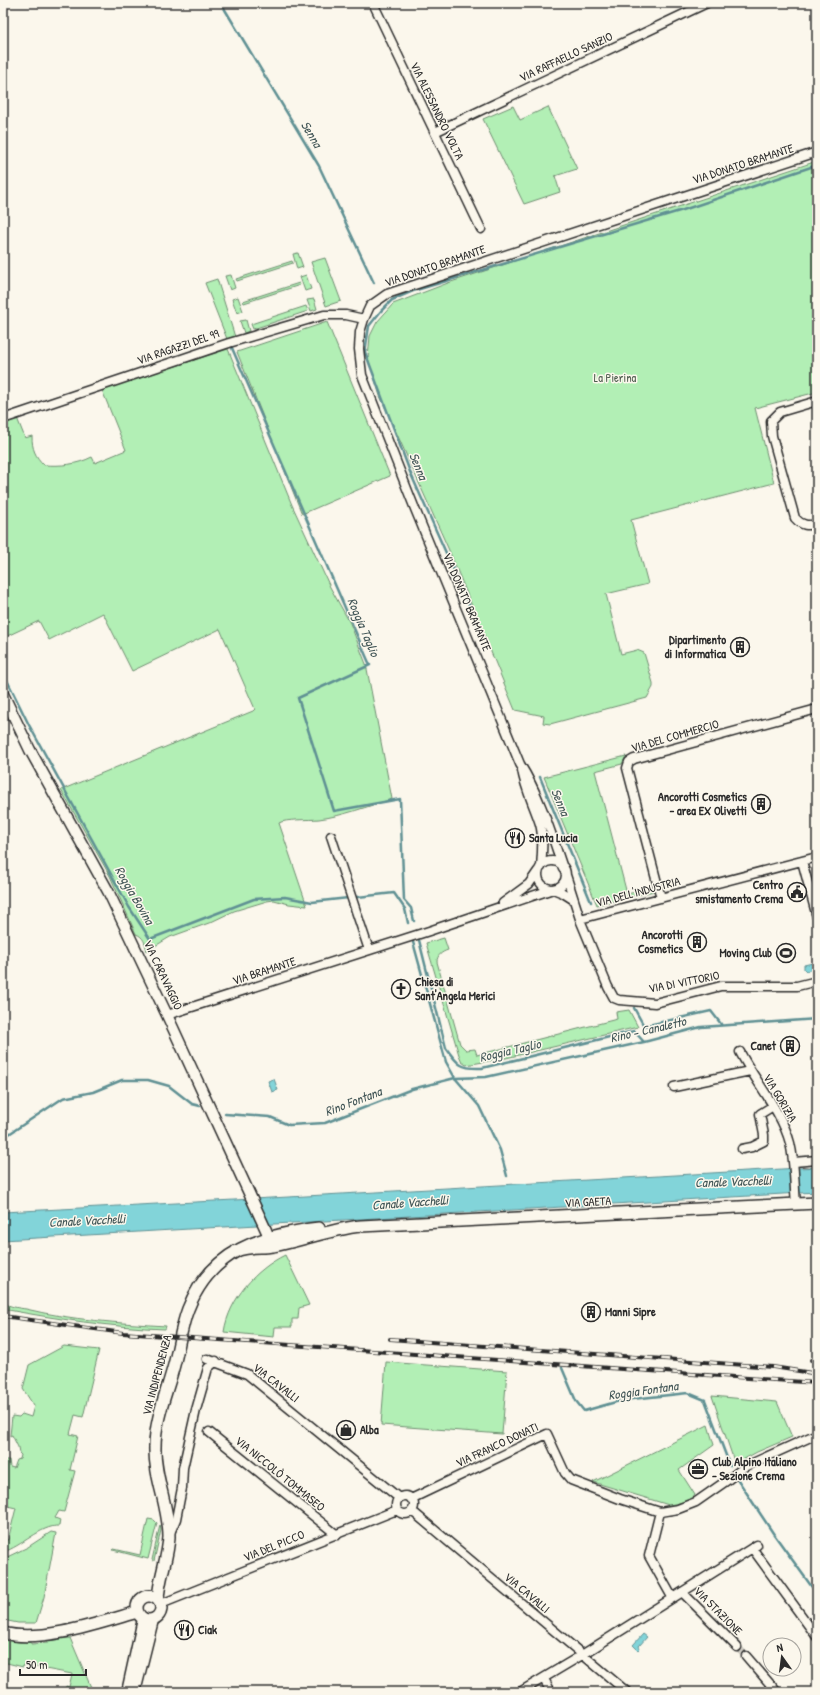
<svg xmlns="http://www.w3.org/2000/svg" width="820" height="1695" viewBox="0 0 820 1695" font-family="'Patrick Hand',sans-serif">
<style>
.green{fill:#b2efb5;stroke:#6e8d70}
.water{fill:#82d4d9;stroke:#5f9093}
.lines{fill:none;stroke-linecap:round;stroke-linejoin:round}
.stream{stroke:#5f9093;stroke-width:2.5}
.minor-tunnel{stroke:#d1cec5;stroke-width:8;stroke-dasharray:8 4;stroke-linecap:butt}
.minor-casing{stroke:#2b2b2b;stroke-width:11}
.tertiary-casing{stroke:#2b2b2b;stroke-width:13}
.secondary-casing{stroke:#2b2b2b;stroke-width:14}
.minor{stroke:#fbf7ec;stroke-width:8}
.tertiary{stroke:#fbf7ec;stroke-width:10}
.secondary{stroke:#fbf7ec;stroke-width:11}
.rail-casing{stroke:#2b2b2b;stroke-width:4}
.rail{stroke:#fbf7ec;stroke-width:2.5;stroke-dasharray:8;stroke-linecap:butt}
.labels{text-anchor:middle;stroke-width:3;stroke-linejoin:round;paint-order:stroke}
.street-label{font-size:12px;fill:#2b2b2b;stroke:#fbf7ec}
.park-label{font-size:12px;fill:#4d5c4e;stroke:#fbf7ec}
.poi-label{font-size:12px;font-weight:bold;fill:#2b2b2b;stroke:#fbf7ec;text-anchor:end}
.water-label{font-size:13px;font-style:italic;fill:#415556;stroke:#fbf7ec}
</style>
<rect width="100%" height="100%" fill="#fbf7ec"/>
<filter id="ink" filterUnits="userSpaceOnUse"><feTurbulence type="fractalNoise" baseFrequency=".025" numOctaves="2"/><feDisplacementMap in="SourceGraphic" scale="8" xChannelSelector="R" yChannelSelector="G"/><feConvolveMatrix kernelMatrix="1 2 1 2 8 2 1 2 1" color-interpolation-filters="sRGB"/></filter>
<g filter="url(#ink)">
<!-- green -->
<path class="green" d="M513,106L520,120L548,107L577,169L555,176L560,192L524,204L483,119Z
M817,161V392L755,408L774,483L631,520L648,584L606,594L621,654L637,650L644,653L653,683V687L647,698L550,724L543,723L544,716L515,710L448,548L380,396L368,358L370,336L377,322L393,304L448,283Z
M298,253L303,267L297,269L293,254Z
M325,258L341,301L326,306L311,262Z
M292,261L293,263L237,281L236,279Z
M231,275L235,288L230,290L225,276Z
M306,275L311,289L305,291L300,277Z
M217,279L235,337L227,339L205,283Z
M299,283L300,285L244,303L243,301Z
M238,297L243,311L237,313L232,299Z
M314,299L317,309L311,311L307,300Z
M306,306L308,311L253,329L251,324Z
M246,320L249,331L244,333L240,321Z
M327,322L390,476L302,514L237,352Z
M228,349L292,505L330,587L350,623L366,664L392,799C368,806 343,816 319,819C309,820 285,819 279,823L307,906L289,904L274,900L267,901L234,911L209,923L170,937L147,951C145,943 144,937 136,934L110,876L61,790L253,711L255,709L220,629L132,671L103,613L49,640L39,621L3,638V423L17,418L25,438L32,436C32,449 35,456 44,465C61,466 76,465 92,457L95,463L126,450L102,390Z
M626,756L622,764L595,771L627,894L653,888L654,891L597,905L544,777Z
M444,938L448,950C442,952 437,955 437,962L460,1044L466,1050L475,1049L477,1055L617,1019L616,1012L629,1010L638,1027L506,1058L466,1065L462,1062L459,1055L426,943Z
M285,1255L309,1305L299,1308L298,1319H292V1327H275L274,1337L224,1332C229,1299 256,1269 285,1255Z
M3,1302C9,1307 19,1308 26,1309C71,1320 119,1323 166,1326L165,1329C111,1327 56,1319 3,1309Z
M64,1346L99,1350L83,1417L75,1415L70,1434L78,1436L70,1470L75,1471L64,1512L59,1511L55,1518L60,1520L59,1526C41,1525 21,1547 3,1552V1539L8,1540L16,1508L3,1505V1464L4,1460H9L10,1467L14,1468L17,1460L20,1459L21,1455L19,1453L18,1447L12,1435L10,1436L12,1416L19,1417L22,1414L31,1417L34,1406L23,1389L29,1365Z
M386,1362L507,1371L502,1434L381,1425Z
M712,1396L777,1402L792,1437L757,1452L735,1464Z
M708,1425L714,1445L679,1470L695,1495L685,1502L669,1505L593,1482Z
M148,1519L154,1520L157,1523L148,1559L113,1550L114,1549L140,1555Z
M160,1525L161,1530L154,1561L152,1560Z
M51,1532L56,1533L44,1597L36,1623H18L3,1620V1559L28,1547Z
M70,1638L93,1692H65L66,1686L69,1687L72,1674L24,1665L23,1667L3,1662L4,1639L18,1642H31V1644L47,1643V1640Z"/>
<!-- water -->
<path class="water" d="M817,962V968L806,971L804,969V965Z
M274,1079L278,1090L272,1092L268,1081Z
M817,1167V1192L3,1240V1212L253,1199Z
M643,1634L647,1637L639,1646L640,1648L638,1650L633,1645Z"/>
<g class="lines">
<!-- stream -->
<path class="stream" d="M221,3L319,166L374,283
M232,348L370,665L298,698L334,811L400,799L404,900L411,908L414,921
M479,627L410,472L365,352L369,326L381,311L392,300L413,291L683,210L817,165
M3,672L29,725L129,907L150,939L254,899L285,897L312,902L394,893L405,909L408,923
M540,777L591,902
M419,940L446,1048C458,1065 461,1069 482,1068L634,1031L644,1042
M413,942L446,1062L455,1078L479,1106L500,1150L507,1176
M634,1008L644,1026L711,1011L721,1024
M225,1114L270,1117L289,1125L325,1123L412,1089L455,1078L486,1077L644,1042L701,1027L817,1019
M3,1138L63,1098L93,1092L122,1080H148L169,1086L192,1104L200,1106
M562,1368L576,1401L584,1411L623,1400L688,1393L705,1400L730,1466
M738,1480L773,1533L817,1594"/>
<!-- minor-tunnel -->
<path class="minor-tunnel" d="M737,1647L746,1656"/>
<defs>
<path id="minor" d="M373,3L481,229
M435,132L707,3
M817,401L780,412L771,421L772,436L795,518C802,526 808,526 817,524
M3,419L229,343L324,315H346L364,319
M522,770C525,789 534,805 540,824C544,838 542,853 541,867
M331,836L369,950
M802,861L817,917
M538 875a14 14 0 1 1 28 0a14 14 0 1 1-28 0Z
M563,868C551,833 540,796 520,764L415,509L362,375L359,349L360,332L364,319L370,306L387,294L817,152
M565,872L581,922L608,987L614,998L619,1000L655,1003L721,986H797L817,981
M661,898L627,768L629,762L634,759L817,709
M503,903L529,884L538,871
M580,919L817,857
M167,1015L429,931L553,889L563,893L574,900
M740,1052C755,1081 782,1112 790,1143C795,1163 794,1184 796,1204
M674,1087L750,1071
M742,1149L752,1147L764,1141V1135L760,1114L773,1106
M794,1162L817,1160
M207,1359L247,1374L399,1498
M209,1432L337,1535
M396 1505a9 9 0 1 1 18 0a9 9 0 1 1-18 0Z
M411,1499L547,1434L565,1473L571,1480L620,1499L660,1512L649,1556L672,1597
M412,1511L627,1692
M660,1512L678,1509L696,1502L729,1479L744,1467L817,1434
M170,1533L176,1519L182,1488L183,1468L196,1410L208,1368L216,1361
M752,1548L817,1637
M682,1592L737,1647
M161,1604L397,1510
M746,1656L777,1692
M544,1679L551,1692
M520,1692L582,1655L757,1545"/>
<path id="tertiary" d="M3,694L30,750L108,891L167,1015L266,1230L270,1240L267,1245
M127,1692L143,1619
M135,1692L153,1620"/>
<path id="secondary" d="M236,1251C249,1246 260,1248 273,1246C303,1240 331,1229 361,1226L817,1203
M137 1608a12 12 0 1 1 24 0a12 12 0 1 1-24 0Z
M158,1599C159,1578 168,1558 169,1537C169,1506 154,1478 155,1447C155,1419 167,1392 174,1365C179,1347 181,1327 188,1309C211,1250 261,1235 319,1228
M3,1633C42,1643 99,1623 137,1612"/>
</defs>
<!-- minor casing -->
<use href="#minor" class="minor-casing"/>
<!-- tertiary casing -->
<use href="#tertiary" class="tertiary-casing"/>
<!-- secondary casing -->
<use href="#secondary" class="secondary-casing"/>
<!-- minor -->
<use href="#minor" class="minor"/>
<!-- tertiary -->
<use href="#tertiary" class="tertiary"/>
<!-- secondary -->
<use href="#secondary" class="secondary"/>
<defs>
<path id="rail" d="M3,1316L123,1333L817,1383
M390,1339L773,1367L812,1373
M811,1360H817"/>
</defs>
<!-- rail casing -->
<use href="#rail" class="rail-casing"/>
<!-- rail -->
<use href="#rail" class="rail"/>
</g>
</g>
<!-- icons -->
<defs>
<symbol id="building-ring" viewBox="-11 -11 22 22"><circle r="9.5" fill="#fbf7ec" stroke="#2b2b2b" stroke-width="1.5"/><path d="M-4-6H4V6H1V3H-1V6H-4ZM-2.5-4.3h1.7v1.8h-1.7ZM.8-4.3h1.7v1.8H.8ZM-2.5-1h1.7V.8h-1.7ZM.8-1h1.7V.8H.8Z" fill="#2b2b2b"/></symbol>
<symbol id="restaurant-ring" viewBox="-11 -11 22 22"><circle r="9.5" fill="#fbf7ec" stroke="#2b2b2b" stroke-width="1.5"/><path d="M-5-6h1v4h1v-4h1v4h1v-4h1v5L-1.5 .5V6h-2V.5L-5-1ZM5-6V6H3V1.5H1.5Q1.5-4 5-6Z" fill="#2b2b2b"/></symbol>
<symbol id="civic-ring" viewBox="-11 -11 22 22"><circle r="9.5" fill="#fbf7ec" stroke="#2b2b2b" stroke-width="1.5"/><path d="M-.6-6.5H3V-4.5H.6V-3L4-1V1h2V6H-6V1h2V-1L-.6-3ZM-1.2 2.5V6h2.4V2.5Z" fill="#2b2b2b"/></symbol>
<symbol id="stadium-ring" viewBox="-11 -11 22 22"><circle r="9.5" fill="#fbf7ec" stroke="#2b2b2b" stroke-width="1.5"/><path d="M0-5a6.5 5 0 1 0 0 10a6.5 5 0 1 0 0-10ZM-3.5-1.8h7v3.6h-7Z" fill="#2b2b2b"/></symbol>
<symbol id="church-ring" viewBox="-11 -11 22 22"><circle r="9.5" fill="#fbf7ec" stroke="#2b2b2b" stroke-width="1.5"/><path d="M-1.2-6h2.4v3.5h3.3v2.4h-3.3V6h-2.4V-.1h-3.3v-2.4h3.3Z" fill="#2b2b2b"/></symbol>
<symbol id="shop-ring" viewBox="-11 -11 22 22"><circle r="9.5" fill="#fbf7ec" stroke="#2b2b2b" stroke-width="1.5"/><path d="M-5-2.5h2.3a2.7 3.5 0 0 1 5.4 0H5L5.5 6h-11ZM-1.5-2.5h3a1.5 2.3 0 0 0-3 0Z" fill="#2b2b2b"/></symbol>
<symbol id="office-ring" viewBox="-11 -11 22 22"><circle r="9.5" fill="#fbf7ec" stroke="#2b2b2b" stroke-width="1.5"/><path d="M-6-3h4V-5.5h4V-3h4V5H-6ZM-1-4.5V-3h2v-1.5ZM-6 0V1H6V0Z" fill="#2b2b2b"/></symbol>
</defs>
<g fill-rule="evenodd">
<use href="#building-ring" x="729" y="636" width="22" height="22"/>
<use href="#building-ring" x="750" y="793" width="22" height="22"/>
<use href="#restaurant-ring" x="504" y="827" width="22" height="22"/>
<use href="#civic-ring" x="786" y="881" width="22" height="22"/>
<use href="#building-ring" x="686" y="931" width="22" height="22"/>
<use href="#stadium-ring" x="775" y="942" width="22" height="22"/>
<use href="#church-ring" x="390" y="978" width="22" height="22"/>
<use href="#building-ring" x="779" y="1035" width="22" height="22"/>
<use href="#building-ring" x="580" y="1301" width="22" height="22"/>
<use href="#shop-ring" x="335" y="1419" width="22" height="22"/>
<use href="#office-ring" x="687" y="1458" width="22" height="22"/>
<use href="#restaurant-ring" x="173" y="1619" width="22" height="22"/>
</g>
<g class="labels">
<!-- street labels -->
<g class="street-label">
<text transform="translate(566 57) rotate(-25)" y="4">VIA RAFFAELLO SANZIO</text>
<text transform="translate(437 111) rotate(64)" y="4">VIA ALESSANDRO VOLTA</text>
<text transform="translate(743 164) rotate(-18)" y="4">VIA DONATO BRAMANTE</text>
<text transform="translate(435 266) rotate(-19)" y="4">VIA DONATO BRAMANTE</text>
<text transform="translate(178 347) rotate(-19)" y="4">VIA RAGAZZI DEL 99</text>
<text transform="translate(467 602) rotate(67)" y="4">VIA DONATO BRAMANTE</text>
<text transform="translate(675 736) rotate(-16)" y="4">VIA DEL COMMERCIO</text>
<text transform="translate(638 892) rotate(-15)" y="4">VIA DELL'INDUSTRIA</text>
<text transform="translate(264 971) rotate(-18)" y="4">VIA BRAMANTE</text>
<text transform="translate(163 975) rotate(65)" y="4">VIA CARAVAGGIO</text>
<text transform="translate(684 982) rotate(-11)" y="4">VIA DI VITTORIO</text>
<text transform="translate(780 1098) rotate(59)" y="4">VIA GORIZIA</text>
<text transform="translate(588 1202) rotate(-3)" y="4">VIA GAETA</text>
<text transform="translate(157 1375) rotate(-75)" y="4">VIA INDIPENDENZA</text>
<text transform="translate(276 1383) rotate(38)" y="4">VIA CAVALLI</text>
<text transform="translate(497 1445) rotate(-25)" y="4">VIA FRANCO DONATI</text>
<text transform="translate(280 1474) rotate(39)" y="4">VIA NICCOLÒ TOMMASEO</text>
<text transform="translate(274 1546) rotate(-22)" y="4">VIA DEL PICCO</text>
<text transform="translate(527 1593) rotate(40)" y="4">VIA CAVALLI</text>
<text transform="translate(718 1611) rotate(45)" y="4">VIA STAZIONE</text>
</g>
<!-- park labels -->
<g class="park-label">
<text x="615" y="382">La Pierina</text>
</g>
<!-- poi labels -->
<g class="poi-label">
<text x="726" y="644">Dipartimento<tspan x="726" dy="14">di Informatica</tspan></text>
<text x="747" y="801">Ancorotti Cosmetics<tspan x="747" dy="14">- area EX Olivetti</tspan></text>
<text x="529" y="842" text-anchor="start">Santa Lucia</text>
<text x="783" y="889">Centro<tspan x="783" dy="14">smistamento Crema</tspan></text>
<text x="683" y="939">Ancorotti<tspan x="683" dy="14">Cosmetics</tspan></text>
<text x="772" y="957">Moving Club</text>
<text x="415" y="986" text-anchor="start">Chiesa di<tspan x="415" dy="14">Sant'Angela Merici</tspan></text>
<text x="776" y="1050">Canet</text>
<text x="605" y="1316" text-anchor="start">Manni Sipre</text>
<text x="360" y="1434" text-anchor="start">Alba</text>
<text x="712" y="1466" text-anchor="start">Club Alpino Italiano<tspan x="712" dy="14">- Sezione Crema</tspan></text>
<text x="198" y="1634" text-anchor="start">Ciak</text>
</g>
<!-- water labels -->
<g class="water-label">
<text transform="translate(312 134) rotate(59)" y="5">Senna</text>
<text transform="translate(419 466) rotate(68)" y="5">Senna</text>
<text transform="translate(364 627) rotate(67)" y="5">Roggia Taglio</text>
<text transform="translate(561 802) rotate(68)" y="5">Senna</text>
<text transform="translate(135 895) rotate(60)" y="5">Roggia Bovina</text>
<text transform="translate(648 1029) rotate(-13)" y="5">Rino - Canaletto</text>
<text transform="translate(510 1050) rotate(-13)" y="5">Roggia Taglio</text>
<text transform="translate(353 1101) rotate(-21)" y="5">Rino Fontana</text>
<text transform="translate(733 1181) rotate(-2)" y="5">Canale Vacchelli</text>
<text transform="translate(410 1202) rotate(-4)" y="5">Canale Vacchelli</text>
<text transform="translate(87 1220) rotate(-3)" y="5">Canale Vacchelli</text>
<text transform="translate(643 1390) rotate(-8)" y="5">Roggia Fontana</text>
</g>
</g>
<!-- margin -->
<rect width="820" height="1695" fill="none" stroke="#fbf7ec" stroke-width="16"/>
<rect x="8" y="8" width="804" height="1679" fill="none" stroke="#2b2b2b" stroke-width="1.5" filter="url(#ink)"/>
<!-- north arrow -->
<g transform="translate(782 1657) rotate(346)"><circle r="19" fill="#fbf7ec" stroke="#a8a59f"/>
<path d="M0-3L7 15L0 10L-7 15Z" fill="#2b2b2b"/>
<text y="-6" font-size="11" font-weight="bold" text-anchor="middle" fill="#2b2b2b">N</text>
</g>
<!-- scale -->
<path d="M20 1669v6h66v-6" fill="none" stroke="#2b2b2b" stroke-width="2"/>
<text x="26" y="1669" font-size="12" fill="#2b2b2b" stroke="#fbf7ec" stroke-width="3" paint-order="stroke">50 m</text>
</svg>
